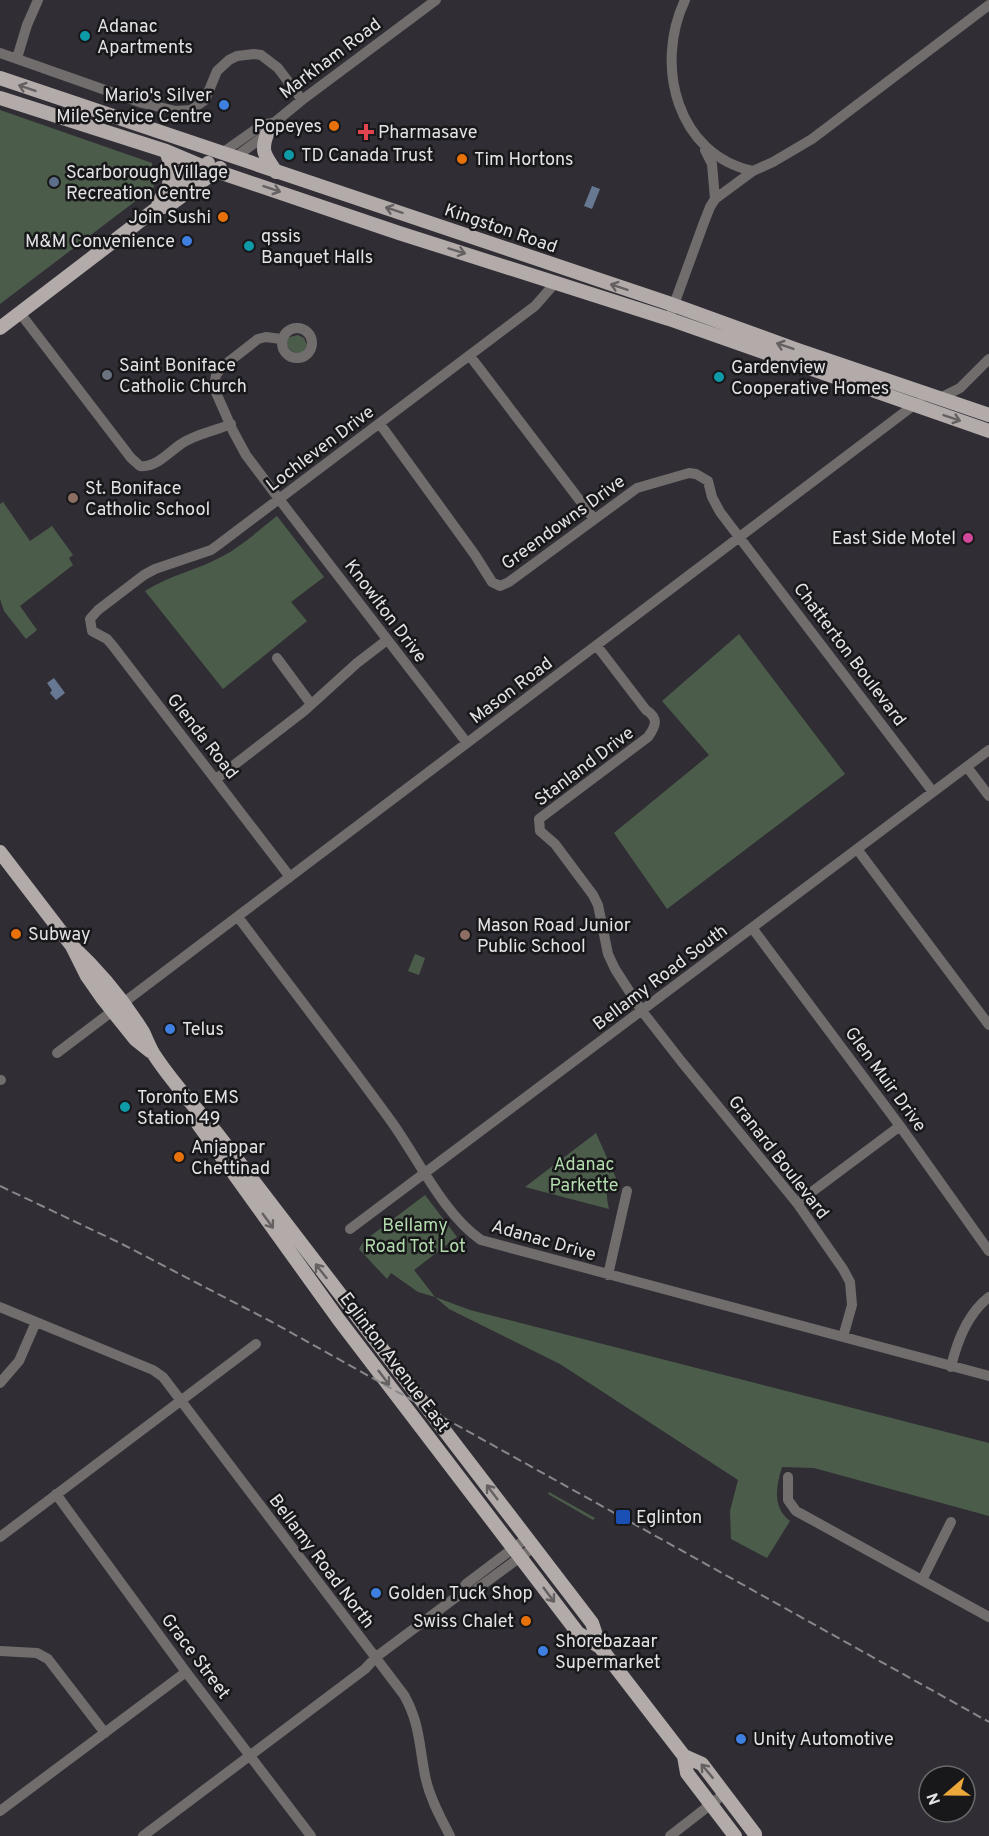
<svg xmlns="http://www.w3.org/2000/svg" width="989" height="1836" viewBox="0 0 989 1836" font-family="Overpass,sans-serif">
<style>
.green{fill:#4b5d4a}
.water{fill:#677893}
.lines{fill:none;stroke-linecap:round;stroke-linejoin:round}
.minor{stroke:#716d6d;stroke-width:10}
.major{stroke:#b2abaa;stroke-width:14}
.rail{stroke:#88878b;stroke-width:2;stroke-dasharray:9 4.5;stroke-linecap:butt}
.oneway{stroke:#656162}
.culture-dot{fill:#0f9aa8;stroke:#181719;stroke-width:2}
.shop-dot{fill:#3f7fe0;stroke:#181719;stroke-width:2}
.food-dot{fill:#e8710a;stroke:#181719;stroke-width:2}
.health-dot{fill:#e0444e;stroke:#181719;stroke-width:2}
.service-dot{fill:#5c6f8a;stroke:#181719;stroke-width:2}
.worship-dot{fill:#6b7280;stroke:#181719;stroke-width:2}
.education-dot{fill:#8d6e63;stroke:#181719;stroke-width:2}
.hotel-dot{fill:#d1479c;stroke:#181719;stroke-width:2}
.transit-dot{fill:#1a4fb4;stroke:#181719;stroke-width:2}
.labels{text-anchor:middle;stroke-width:5;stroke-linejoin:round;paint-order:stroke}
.poi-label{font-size:18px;fill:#e3e2e5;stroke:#181719;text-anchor:start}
.street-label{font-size:18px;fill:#e3e2e5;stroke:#181719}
.park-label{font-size:18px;fill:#b2dcae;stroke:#181719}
</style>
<rect width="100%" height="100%" fill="#302e34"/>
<!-- green -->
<path class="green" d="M0,110L152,163L154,187L0,304Z
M298,335L304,338L307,345L303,352C293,355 290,350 284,342L286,338Z
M3,502L30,541L52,526L73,555L69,558L73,565L20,606L37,630L26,639L4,611L0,599V504Z
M277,516L324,577L291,602L307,621L223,689L145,591C170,575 198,570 223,556C242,546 260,529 277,516Z
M739,634L845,774L667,909L614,833L709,755L662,701Z
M415,954L425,958L419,975L408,971Z
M596,1133L616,1178C605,1188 606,1196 609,1209L525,1187Z
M425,1195L457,1237L414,1270L435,1297L470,1310L989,1443V1516L814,1468L782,1467C776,1487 772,1507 790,1521L767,1558L731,1539L730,1511L738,1480L560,1364L449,1309L435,1297L418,1292L391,1273L387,1279L359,1249L364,1241Z
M549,1492L595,1518L593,1520L548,1494Z"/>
<!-- water -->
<path class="water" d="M592,186L600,189L592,209L584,206Z
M54,678L65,693L56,700L50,693L52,690L47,683Z"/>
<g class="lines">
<!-- minor -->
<path class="minor" d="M685,0C654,65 677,155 753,171
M0,53L142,103L176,111L191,110L205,100L217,71L229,60L237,56L254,54L261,55L278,68L302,100
M17,58L27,25L38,0
M705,150L712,164L715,199
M222,153L262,125L275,122
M234,158L267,134L275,122L302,100L436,0
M672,310L703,225L710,207L715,199L753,171L773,162L812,139L989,5
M20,313L131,458L140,466C156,468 169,452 181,444C195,434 215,431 231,424
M282 343a15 15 0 1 1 30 0a15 15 0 1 1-30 0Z
M281,339L266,337L258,339L222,367L216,375L214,388L233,431L246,455L279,499L467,743
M470,356L594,519
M938,399L960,388L989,359
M380,424L475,555L492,582L500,586L509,582L637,488L689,473L696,474L708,481L712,497L720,512L933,792
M597,646L646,710C659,718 656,726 648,737L539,819L540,831L555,844L593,895L598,905L608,954L615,969L642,1011L681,1061L797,1203L843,1269L850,1282L852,1305L843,1337
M277,658L311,704
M967,767L989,796
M216,779L304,711L357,663L387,640
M857,849L989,1025
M290,877L113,646L107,639L92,631L90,619L98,610L144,575L155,569L211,550L218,545L535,306L556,282
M238,917C289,985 341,1052 391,1121C417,1157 444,1215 481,1240L989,1376
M753,929L900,1126L989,1251
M57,1053L914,405L920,403
M0,1080H1
M797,1203L900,1126
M350,1229L989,750
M608,1275L627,1191
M0,1307L153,1370L163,1377L404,1695C421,1725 419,1749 426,1780C431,1801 441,1818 450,1836
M951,1367C957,1341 967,1314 989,1297
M0,1383L19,1361L36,1322
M788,1477V1500L796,1511L989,1617
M56,1494L186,1672L311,1836
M0,1537L256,1344
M922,1580L951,1522
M459,1595L474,1591L534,1547
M0,1651L37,1653L48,1659L105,1733
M0,1811L186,1672
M143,1836L365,1669L376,1657L459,1595L466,1584L527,1538
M670,1836L724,1794"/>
<!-- major -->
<path class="major" d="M0,78L668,303L798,350L989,415
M0,98L166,151L204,167L399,233L669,319L989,431
M267,134C260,153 266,156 276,172
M166,151L172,168L167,194
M157,208L168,206L220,168
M0,328L157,208L161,198L208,163
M0,852L72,946L87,976L103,999L135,1039L150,1051
M72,946C99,971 123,1000 143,1032C147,1040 150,1049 155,1056C174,1085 198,1110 219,1136L592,1623L600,1647L684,1756L687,1773L735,1836
M198,1124L339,1320L578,1633L600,1647
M684,1756L702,1764L755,1834V1836"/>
<!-- rail -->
<path class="rail" d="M0,1186L120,1243L272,1322L989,1722"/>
</g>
<!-- one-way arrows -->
<defs><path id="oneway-shaft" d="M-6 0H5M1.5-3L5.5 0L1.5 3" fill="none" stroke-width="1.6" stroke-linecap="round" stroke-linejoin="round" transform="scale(1.5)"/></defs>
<g class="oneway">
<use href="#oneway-shaft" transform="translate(27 88) rotate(-161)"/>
<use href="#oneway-shaft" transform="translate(272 189) rotate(19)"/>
<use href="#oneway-shaft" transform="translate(394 210) rotate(-162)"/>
<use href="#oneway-shaft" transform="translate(457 251) rotate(17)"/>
<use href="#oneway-shaft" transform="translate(619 287) rotate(-162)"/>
<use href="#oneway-shaft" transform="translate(785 346) rotate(-161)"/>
<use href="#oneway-shaft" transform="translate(952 418) rotate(19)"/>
<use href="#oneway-shaft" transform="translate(268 1221) rotate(54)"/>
<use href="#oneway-shaft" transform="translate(321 1271) rotate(-128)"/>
<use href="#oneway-shaft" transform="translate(384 1378) rotate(53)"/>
<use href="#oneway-shaft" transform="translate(492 1492) rotate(-127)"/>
<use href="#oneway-shaft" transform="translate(549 1595) rotate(53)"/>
<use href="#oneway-shaft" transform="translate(707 1771) rotate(-130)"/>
</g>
<!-- markers -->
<g class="culture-dot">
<circle cx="85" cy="36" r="6"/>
<circle cx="289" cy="155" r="6"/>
<circle cx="249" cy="246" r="6"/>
<circle cx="719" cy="377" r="6"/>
<circle cx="125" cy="1107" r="6"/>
</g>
<g class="shop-dot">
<circle cx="224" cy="105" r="6"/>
<circle cx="187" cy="241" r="6"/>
<circle cx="170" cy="1029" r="6"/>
<circle cx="376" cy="1593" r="6"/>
<circle cx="543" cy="1651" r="6"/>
<circle cx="741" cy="1739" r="6"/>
</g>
<g class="food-dot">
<circle cx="334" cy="126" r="6"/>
<circle cx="462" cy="159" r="6"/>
<circle cx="223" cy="217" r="6"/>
<circle cx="16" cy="934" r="6"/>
<circle cx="179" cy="1157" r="6"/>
<circle cx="526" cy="1621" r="6"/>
</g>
<path class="health-dot" d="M363 123h6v6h6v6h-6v6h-6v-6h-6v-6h6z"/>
<circle class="service-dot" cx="54" cy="182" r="6"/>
<circle class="worship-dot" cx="107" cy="375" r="6"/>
<g class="education-dot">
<circle cx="73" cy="498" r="6"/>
<circle cx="465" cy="935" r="6"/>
</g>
<circle class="hotel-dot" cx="968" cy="538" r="6"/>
<rect class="transit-dot" x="615" y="1509" width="16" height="16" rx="3"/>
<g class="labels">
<!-- poi labels -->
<g class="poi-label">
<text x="97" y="32">Adanac<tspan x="97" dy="21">Apartments</tspan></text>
<text x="212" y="101" text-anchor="end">Mario's Silver<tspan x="212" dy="21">Mile Service Centre</tspan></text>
<text x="322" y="132" text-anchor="end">Popeyes</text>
<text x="378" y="138">Pharmasave</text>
<text x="301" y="161">TD Canada Trust</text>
<text x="474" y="165">Tim Hortons</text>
<text x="66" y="178">Scarborough Village<tspan x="66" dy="21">Recreation Centre</tspan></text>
<text x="211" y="223" text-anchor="end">Join Sushi</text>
<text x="261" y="242">qssis<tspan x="261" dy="21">Banquet Halls</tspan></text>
<text x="175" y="247" text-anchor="end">M&amp;M Convenience</text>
<text x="119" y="371">Saint Boniface<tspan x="119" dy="21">Catholic Church</tspan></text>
<text x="731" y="373">Gardenview<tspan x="731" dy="21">Cooperative Homes</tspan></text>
<text x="85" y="494">St. Boniface<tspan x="85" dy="21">Catholic School</tspan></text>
<text x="956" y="544" text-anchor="end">East Side Motel</text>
<text x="477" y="931">Mason Road Junior<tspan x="477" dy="21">Public School</tspan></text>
<text x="28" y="940">Subway</text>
<text x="182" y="1035">Telus</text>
<text x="137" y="1103">Toronto EMS<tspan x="137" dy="21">Station 49</tspan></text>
<text x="191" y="1153">Anjappar<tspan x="191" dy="21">Chettinad</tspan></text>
<text x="636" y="1523">Eglinton</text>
<text x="388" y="1599">Golden Tuck Shop</text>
<text x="514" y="1627" text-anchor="end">Swiss Chalet</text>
<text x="555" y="1647">Shorebazaar<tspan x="555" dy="21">Supermarket</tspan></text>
<text x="753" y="1745">Unity Automotive</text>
</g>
<!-- street labels -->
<g class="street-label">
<text transform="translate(330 58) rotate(-37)" y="6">Markham Road</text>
<text transform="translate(501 228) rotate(19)" y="6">Kingston Road</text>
<text transform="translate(320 448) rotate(-37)" y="6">Lochleven Drive</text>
<text transform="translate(563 522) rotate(-36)" y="6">Greendowns Drive</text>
<text transform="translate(386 611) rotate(53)" y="6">Knowlton Drive</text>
<text transform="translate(850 654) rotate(53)" y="6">Chatterton Boulevard</text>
<text transform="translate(511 690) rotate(-37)" y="6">Mason Road</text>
<text transform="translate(203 736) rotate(52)" y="6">Glenda Road</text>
<text transform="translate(584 766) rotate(-37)" y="6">Stanland Drive</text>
<text transform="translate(660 977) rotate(-37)" y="6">Bellamy Road South</text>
<text transform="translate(886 1079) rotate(54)" y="6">Glen Muir Drive</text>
<text transform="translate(779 1157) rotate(52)" y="6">Granard Boulevard</text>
<text transform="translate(544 1240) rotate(16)" y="6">Adanac Drive</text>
<text transform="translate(395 1362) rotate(53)" y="6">Eglinton Avenue East</text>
<text transform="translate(322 1561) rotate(53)" y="6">Bellamy Road North</text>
<text transform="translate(196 1656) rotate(53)" y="6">Grace Street</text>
</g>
<!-- park labels -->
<g class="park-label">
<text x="584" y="1170">Adanac<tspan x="584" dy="21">Parkette</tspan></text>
<text x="415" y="1231">Bellamy<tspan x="415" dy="21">Road Tot Lot</tspan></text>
</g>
</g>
<!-- north arrow -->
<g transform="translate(947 1794) rotate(250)"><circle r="28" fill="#181719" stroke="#69686b" stroke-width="1.5"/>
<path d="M0-4.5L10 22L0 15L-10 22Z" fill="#eda83b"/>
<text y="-9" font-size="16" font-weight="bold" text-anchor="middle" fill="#e3e2e5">N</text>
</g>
</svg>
